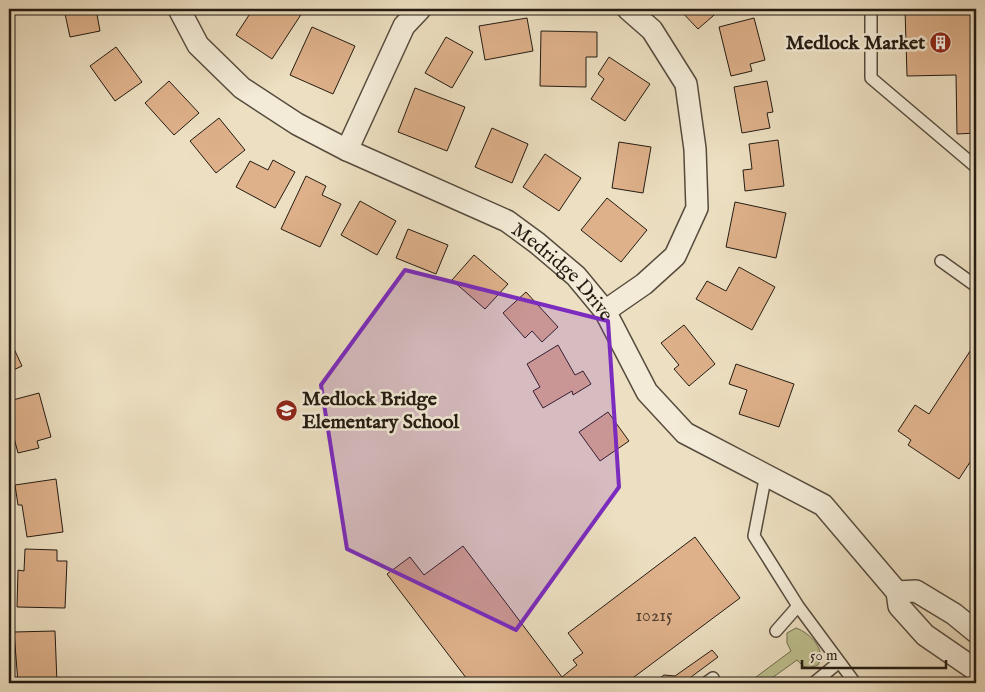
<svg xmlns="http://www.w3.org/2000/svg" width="985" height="692" viewBox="0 0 985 692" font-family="'IM FELL English',serif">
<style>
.green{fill:#bec18f;stroke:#706e50}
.building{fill:#deb18b;stroke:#231b12}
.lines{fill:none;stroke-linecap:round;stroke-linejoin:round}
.lane-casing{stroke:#564c3e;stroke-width:14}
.street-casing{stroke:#564c3e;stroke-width:24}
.lane{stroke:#f3ebd7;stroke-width:11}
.street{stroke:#f3ebd7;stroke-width:21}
.marked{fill:#7b2cbf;fill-opacity:0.2;stroke:#7b2cbf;stroke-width:4;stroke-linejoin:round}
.labels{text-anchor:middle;stroke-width:5;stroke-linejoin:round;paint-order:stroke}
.number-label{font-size:18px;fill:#524030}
.poi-label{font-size:20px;font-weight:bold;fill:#231b12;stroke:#f3ebd7;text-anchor:end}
.street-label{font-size:20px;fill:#231b12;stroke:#f3ebd7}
</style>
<rect width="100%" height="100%" fill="#ede0c2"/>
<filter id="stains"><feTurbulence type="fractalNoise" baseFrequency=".004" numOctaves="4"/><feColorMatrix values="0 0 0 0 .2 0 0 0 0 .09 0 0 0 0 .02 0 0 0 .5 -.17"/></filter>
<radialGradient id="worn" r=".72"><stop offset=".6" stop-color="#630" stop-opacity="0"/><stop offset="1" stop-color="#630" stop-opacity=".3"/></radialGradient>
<!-- green -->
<path class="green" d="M796,628C810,633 827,650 818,665C808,669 804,668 797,660L765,683H748L791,651L787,643V633Z"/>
<!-- building -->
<path class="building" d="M64,9H96L100,31L70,37Z
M253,9H296L302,13L272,59L236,35Z
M679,9H721L698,29Z
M905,9H976V133L957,134L956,75L907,76Z
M527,18L533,51L485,60L479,26Z
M754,18L765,60L750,64L752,71L731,76L719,27Z
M312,27L355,46L333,94L290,75Z
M541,31L597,32V57H586V87L540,86Z
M446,37L473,52L452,88L425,73Z
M116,47L142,82L115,101L90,66Z
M609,57L650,84L625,121L591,99L604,79L598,74Z
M169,81L199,113L174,135L145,103Z
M767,81L773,112L767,113L770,128L742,133L734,87Z
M415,88L465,107L447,151L398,132Z
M219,118L245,150L216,173L190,141Z
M492,128L528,144L512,183L475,167Z
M778,140L784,186L745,191L743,170L752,169L749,144Z
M619,142L651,147L643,193L612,188Z
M545,154L581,178L559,211L523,187Z
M273,160L295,172L275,208L236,187L250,161L268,170Z
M306,176L326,186L322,195L341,204L320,247L281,229Z
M607,198L647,230L621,262L581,230Z
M360,201L396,221L377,255L341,235Z
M735,202L786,213L776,258L726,247Z
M408,229L448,245L436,274L396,258Z
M474,255L508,284L485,309L452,280Z
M739,267L775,287L752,330L696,299L707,281L726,291Z
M526,292L558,327L542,342L532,331L525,338L503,313Z
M684,325L715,364L689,386L674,369L679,365L661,343Z
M9,338L22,366L9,372Z
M976,342V453L959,479L908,445L911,440L898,431L915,405L929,414Z
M558,345L575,375L583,371L591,384L573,395L572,391L543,408L533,391L540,387L527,364Z
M736,364L794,384L779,427L739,414L747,390L729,384Z
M39,393L51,437L37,441L39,448L18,453L9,419V401Z
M608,412L629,441L600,461L579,432Z
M56,479L63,532L27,537L22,505H18L15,485Z
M695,537L740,598L626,683H470L387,574L410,557L424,575L463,546L562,677L577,665L573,660L583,653L568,633Z
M25,549L57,550V561H67L65,608L17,607L18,570L24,571Z
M55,631L57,683H18L14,632Z
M712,650L718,657L683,683H653L664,675L675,676Z"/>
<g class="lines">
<defs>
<path id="lane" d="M871,9V78L976,167
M941,261L976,286
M766,474L754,536L798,606L855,683
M776,631L798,606
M815,682L838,663
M706,683L713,678"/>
<g id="street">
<path id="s1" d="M179,9L198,45L242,88L297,124L347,150L507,221L537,243L576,276L605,311L647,392L685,433L823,505L897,592L899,606L925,635L973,668"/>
<path d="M347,150L404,26L420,9"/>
<path d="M605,311L644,284L675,256L697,208L695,149L686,84L652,30L628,9"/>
<path d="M897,592L916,591L954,614L976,632"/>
</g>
</defs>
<!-- lane casing -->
<use href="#lane" class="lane-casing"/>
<!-- street casing -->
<use href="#street" class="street-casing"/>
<!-- lane -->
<use href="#lane" class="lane"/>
<!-- street -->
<use href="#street" class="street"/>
</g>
<!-- marked area -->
<path class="marked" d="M405,270L608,321L619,487L516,630L347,549L321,385Z"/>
<!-- icons -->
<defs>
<symbol id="building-disc" viewBox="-11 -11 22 22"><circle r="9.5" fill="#8f2418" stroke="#f3ebd7"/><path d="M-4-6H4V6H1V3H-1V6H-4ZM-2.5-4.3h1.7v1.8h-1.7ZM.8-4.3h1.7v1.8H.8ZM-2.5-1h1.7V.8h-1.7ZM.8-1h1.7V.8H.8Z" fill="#fff"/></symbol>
<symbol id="school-disc" viewBox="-11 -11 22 22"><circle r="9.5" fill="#8f2418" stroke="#f3ebd7"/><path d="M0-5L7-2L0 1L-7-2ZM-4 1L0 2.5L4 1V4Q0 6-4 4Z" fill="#fff"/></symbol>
</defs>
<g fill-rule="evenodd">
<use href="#building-disc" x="928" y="30" width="25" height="25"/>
<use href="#school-disc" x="274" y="398" width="25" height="25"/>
</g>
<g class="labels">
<!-- number labels -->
<g class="number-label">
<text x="654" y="621">10215</text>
</g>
<!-- poi labels -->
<g class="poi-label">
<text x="925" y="49">Medlock Market</text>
<text x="302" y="405" text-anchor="start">Medlock Bridge<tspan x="302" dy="23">Elementary School</tspan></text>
</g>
<!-- street labels -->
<g class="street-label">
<text dy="7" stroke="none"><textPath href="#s1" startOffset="475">Medridge Drive</textPath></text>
</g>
</g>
<!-- margin -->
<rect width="985" height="692" fill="none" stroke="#ede0c2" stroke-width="30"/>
<rect x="10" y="10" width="965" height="672" fill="none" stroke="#231b12" stroke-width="2.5"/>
<rect x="15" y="15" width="955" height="662" fill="none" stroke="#231b12"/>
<!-- scale -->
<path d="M802 660v8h144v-8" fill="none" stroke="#231b12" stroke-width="2.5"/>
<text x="810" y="660" font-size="15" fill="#231b12" stroke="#f3ebd7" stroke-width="4" paint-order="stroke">50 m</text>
<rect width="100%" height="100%" filter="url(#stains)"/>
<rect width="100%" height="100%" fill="url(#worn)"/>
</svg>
